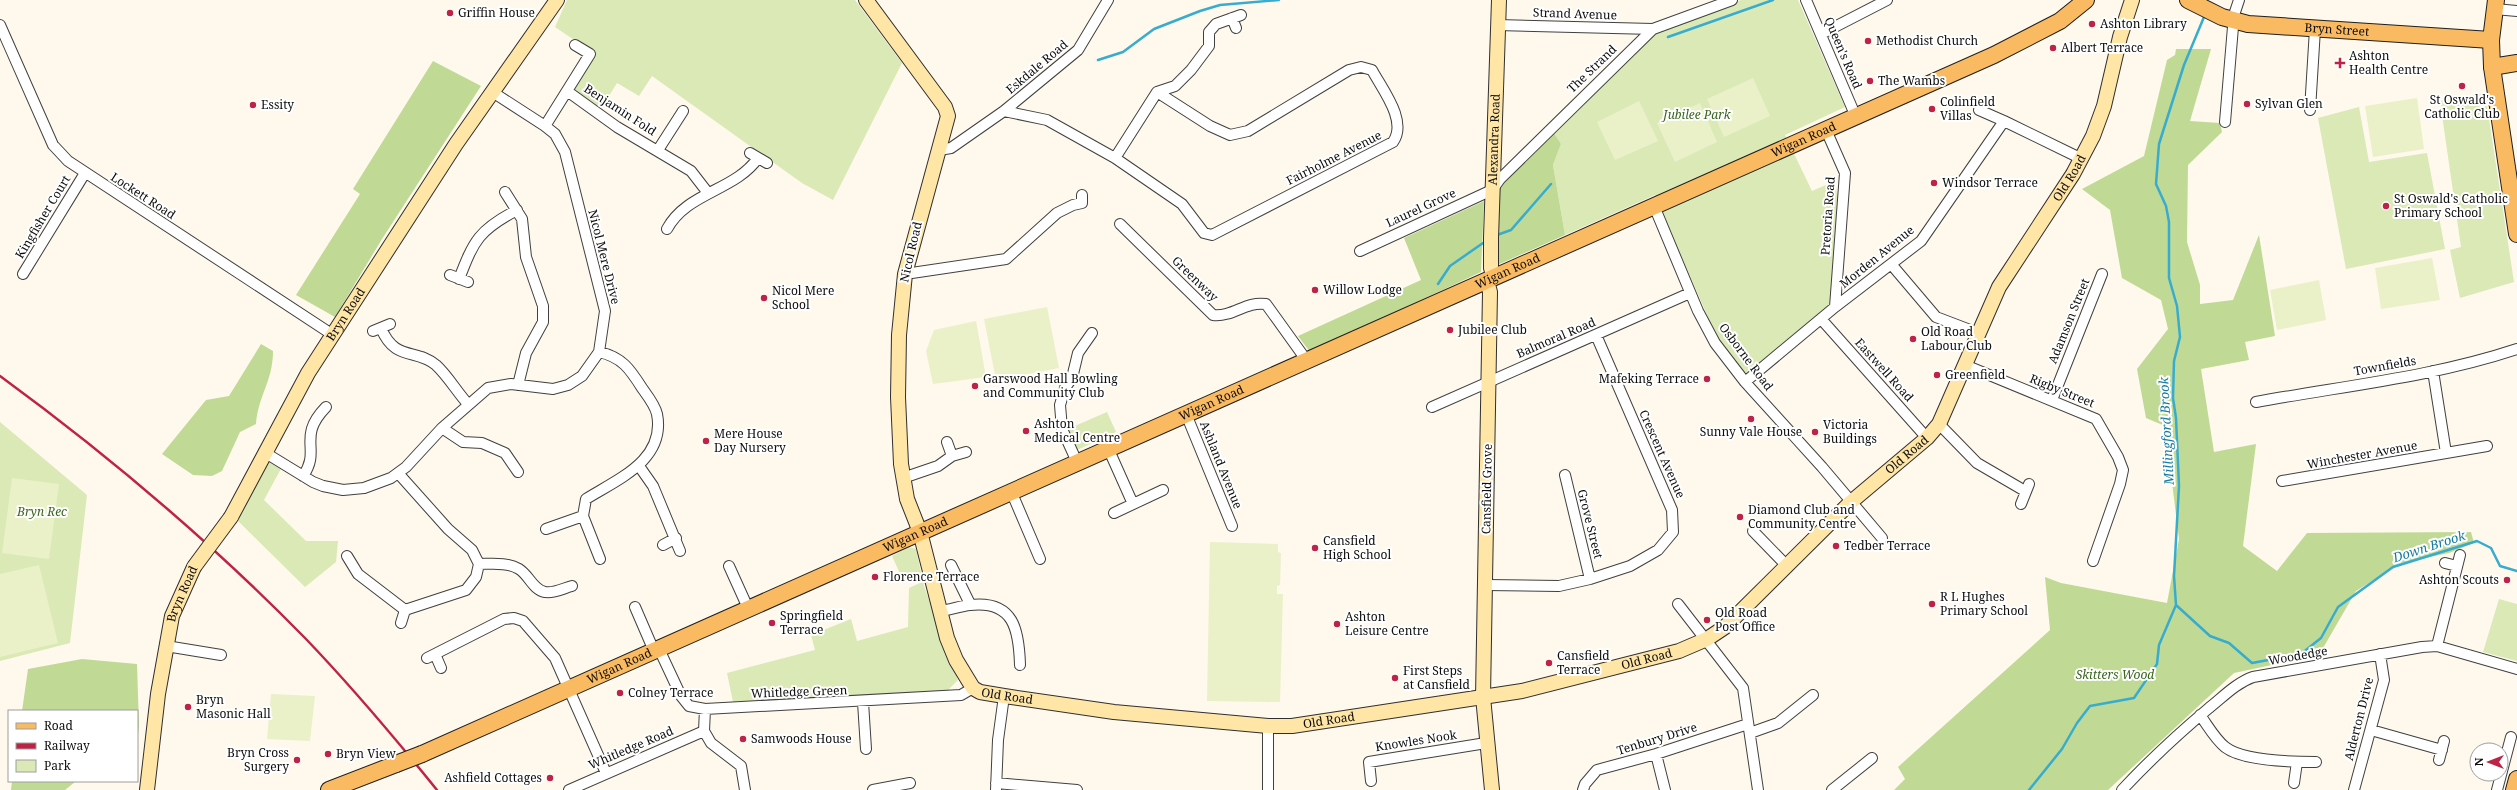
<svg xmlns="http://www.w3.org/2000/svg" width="2517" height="790" viewBox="0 0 2517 790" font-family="'Noto Serif',serif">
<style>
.green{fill:#dae9b6}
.forest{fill:#c0da95}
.pitch{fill:#eaf1c8}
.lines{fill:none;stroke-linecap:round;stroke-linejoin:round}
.stream{stroke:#37accf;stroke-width:2.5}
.street-casing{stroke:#404040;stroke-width:12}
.secondary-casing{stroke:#2f2f2f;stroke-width:16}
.primary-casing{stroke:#1e1e1e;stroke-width:18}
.street{stroke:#fff;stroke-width:10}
.secondary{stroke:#ffe6a7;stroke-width:14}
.primary{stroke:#faba62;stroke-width:16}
.rail{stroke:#be2346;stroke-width:2.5}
.secondary-bridge-casing{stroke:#2f2f2f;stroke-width:16;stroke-linecap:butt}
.primary-bridge-casing{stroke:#1e1e1e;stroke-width:18;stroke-linecap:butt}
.secondary-bridge{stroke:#ffe6a7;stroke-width:14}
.primary-bridge{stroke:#faba62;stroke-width:16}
.poi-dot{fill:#be2346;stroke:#fff;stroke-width:1.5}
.labels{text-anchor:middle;stroke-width:4;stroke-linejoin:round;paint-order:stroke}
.poi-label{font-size:12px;fill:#0d0d0d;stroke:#fff;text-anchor:start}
.street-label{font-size:12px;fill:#0d0d0d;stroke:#fff}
.park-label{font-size:12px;font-style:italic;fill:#38651c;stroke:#fff}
.water-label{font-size:13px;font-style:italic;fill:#157ba0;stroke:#fff}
</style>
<rect width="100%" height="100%" fill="#fff8ec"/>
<!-- green -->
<path class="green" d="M567,0H855L902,63L833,200L802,183L652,76L639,96L617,83L599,112L570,91L592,52L555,27Z
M1741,0H1798L1845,107L1785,135L1812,191L1835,181L1838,202L1830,304L1818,317L1745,375L1717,338L1655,195L1565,235L1553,165L1561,144L1554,133L1656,29Z
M2485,93L2514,282L2460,298L2450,250L2461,247L2440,101Z
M2359,107L2369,162L2427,153L2445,249L2346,269L2318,118Z
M1107,412L1116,432L1077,450L1068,429Z
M0,422L87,495L70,643L0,661Z
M264,455L283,465L264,500L306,541H338L336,562L305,587L235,518Z
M909,547L916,549L924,586L958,680L945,693L733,702L727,673L815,650L811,635L851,619L857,641L908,627L909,588L920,583V579L901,576L892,556Z
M2499,599L2517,604V661L2483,652Z"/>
<!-- forest -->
<path class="forest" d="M2176,49H2211L2190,121L2220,123L2222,132L2188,165L2187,242L2200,285V304L2233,300L2259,235L2275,336L2245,342L2249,360L2201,369L2214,452L2256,444L2243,546L2277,571L2307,533L2471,532L2474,543L2449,553L2401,563L2356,591L2319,655L2234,673L2108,790H1894L1905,779L1898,767L2050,630L2045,577L2061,583L2167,603L2179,539L2165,426L2146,418L2137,369L2168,329L2161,300L2122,278L2110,210L2082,189L2144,156L2167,60L2175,55Z
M433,61L481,86L382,239L335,317L296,295L360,194L353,189Z
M1554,133L1561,144L1553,165L1565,235L1495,266L1499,187Z
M1484,201L1481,272L1310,352L1298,336L1421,280L1404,238Z
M261,344L273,351C273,381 258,396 256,424L240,432L222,471L212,476L193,475L162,454L206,400L229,396Z
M82,659L137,664L139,726L137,744V711H22L28,669Z
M12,781H82L75,782L65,790H11Z"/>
<!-- pitch -->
<path class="pitch" d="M1753,78L1770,116L1724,137L1707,99Z
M2417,98L2424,149L2373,157L2365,106Z
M1639,101L1658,141L1615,160L1597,122Z
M1700,103L1717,142L1675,162L1657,123Z
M2432,258L2440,300L2381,309L2375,268Z
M2319,280L2326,320L2277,330L2270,290Z
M1047,307L1059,368L996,380L984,319Z
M976,321L986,377L933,384L926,351L934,330Z
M12,478L59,484L49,559L2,553Z
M1210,542L1278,544V552L1281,553L1280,585L1277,586V594H1283L1280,702L1207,701Z
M39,565L58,643L0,657V574Z
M271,694L315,696L310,741L267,739Z"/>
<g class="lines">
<!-- stream -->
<path class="stream" d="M1668,37L1773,0
M1098,60L1123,52L1154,29L1200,11L1220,5L1279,0
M1497,235L1511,230L1551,184
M1438,284L1450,266L1483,243
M2176,605L2210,636L2229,643L2252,663L2301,654L2321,638L2338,607L2393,567L2477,541L2491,548L2500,566L2517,571
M2029,790L2062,749L2077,723L2090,706L2134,698L2157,664L2159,645L2176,605L2174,576L2179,486L2176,418L2173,398L2174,361L2180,337L2177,306L2169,278V222L2166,206L2156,184L2159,144L2184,65L2204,17"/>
<defs>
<path id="street" d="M1806,0L1856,117
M2495,9L2517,11
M1232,18L1236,28
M0,25L53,145L68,161L333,335
M1497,25L1653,29
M1821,34L1887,0
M567,91L617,127L691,171L708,193
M1157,92L1175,86L1191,70L1209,46V32L1216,24L1241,15
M1979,110L2004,121
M2310,110L2315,29
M1004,111L1047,120L1115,158L1182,204L1204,233L1212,235L1393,142C1408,121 1382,89 1372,70L1361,67L1349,70L1248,131L1230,135L1210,126L1157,92L1115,158
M2225,122L2234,15L2239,0
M545,126L590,54L575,45
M1826,130L1845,173L1835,307
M658,150L683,111
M939,150L951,148L1004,111L1078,50L1108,0
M750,153L767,163
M505,192L522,219L526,257L543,306V322L526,353L518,385
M1654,206L1698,311L1715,343L1745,382L1822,467L1882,538
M1120,224L1213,315C1234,317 1245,301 1266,304L1307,361
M667,229C687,192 735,191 758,158
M1360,251L1492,190L1500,179L1653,29L1732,0
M1891,264L1936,317L1978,333
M23,274L85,173
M905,274L1006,259L1057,213L1073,205L1082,203V195
M450,275L468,282
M459,279C474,240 479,230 517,210
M1822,320L1927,438
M381,328C395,362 416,348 436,365C448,376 457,392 468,404
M373,331L390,324
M1965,365L2096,419L2118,457L2123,470L2120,484L2093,561
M2433,371L2446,453
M1745,382L1835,307L1921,241L2004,121L2082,159
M2052,400L2102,274
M2256,402C2343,386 2433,377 2517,349
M1432,407L1690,293
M1186,414L1232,526
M1939,424L1977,463L2025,491
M442,428L463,442L482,443L505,453L518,472
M947,442L952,456
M1108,448L1133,504
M264,452L313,482L323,486L343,490L364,488L391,478L406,467L442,428L488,388L511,384L553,389L568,385L582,376L599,352L605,311L565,152L555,134L545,126L494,93
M1077,462L1062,429L1060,405L1065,388L1072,378L1078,353L1092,333
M639,466L653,486L680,551
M398,473L448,529L472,550L479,564L476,577L466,590L405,610
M1565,475L1590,579
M303,476C322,449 296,438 326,407
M903,478L938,466L952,456L966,452
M2282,481L2487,446
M1011,491L1040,559
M2021,504L2029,484
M1114,513L1163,490
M583,516L600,559
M546,529L583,516L586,499C618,479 666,460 657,414C655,405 647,395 642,388C630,369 622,357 599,352
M1753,531L1787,566
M663,545L676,538
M347,556L358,574L405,610L401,623
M2445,563L2457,566
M479,564C492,564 507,562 519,569C529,575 533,590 545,592C553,594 564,588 572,586
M951,565L970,604
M729,566L748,608
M1486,585L1559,586L1590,579L1630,566L1658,550L1673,532L1672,510L1596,335
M1678,604L1743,688L1758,790
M635,607L654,651
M939,611C950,610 960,606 970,605C1014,600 1019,630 1020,665
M166,646L221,655
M2437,646L2460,555
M659,649L681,696L689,706L705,709L961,695L973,688
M435,654L504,619L514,618L523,621L555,658L606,773
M427,658L435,654L441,668
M863,702L866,749
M705,709L704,731L711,743L741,766L745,790
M2200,715C2208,726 2215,739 2225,747C2243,761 2294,762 2316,762
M1268,726V790
M2371,730L2442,750
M1750,733L1778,723L1813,695
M1656,754L1665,790
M2439,760L2444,741
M1371,781L1369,762L1486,743
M996,783L1077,790
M2294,783L2297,762
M569,790L704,731
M873,790L910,783
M996,790L998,740L1004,696
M1583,790L1585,784L1597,770L1656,754L1748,724
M1832,790L1872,758
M2122,790C2149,761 2178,734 2209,708C2223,697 2236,683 2253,677L2422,647L2437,646L2517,669
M2354,790L2384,680L2380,654
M2497,790L2511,737"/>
<g id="secondary">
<path id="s1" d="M866,0L945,107L948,116L905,274L899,335L898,397L901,464L907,499L920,532L947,638L956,660L973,688L980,692L1004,696L1114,712L1268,726H1292L1522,691L1679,651L1707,639L1725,627L1851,502L1927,438L1939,424L1999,287L2073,174L2093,136L2104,106L2120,37L2132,0"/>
<path id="s2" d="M1494,278L1491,268V238L1499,0"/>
<path d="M1487,281L1490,292L1483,697L1492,790"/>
<path id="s3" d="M231,517L308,373L456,144L557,0"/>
<path id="s4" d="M147,790L158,694L172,616L194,567"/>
</g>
<g id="primary">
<path id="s5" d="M2188,0L2222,17L2248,24L2491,40"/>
<path d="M2496,0L2491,40L2492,67L2517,234"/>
<path d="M2492,67L2517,63"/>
<path id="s6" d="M422,754L1994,55L2060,21L2086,0"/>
<path d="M329,790L396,764"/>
<path d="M2514,790L2517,779"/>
</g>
</defs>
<!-- street casing -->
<use href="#street" class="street-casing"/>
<!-- secondary casing -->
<use href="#secondary" class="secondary-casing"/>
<!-- primary casing -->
<use href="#primary" class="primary-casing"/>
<!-- street -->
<use href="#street" class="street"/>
<!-- secondary -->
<use href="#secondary" class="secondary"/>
<!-- primary -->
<use href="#primary" class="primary"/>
<!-- rail -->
<path class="rail" d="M0,376C108,455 212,543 306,639C352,687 395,738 437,790"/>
<defs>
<path id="secondary-bridge" d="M194,567L231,517"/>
<path id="primary-bridge" d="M396,764L422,754"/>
</defs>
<!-- secondary-bridge casing -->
<use href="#secondary-bridge" class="secondary-bridge-casing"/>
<!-- primary-bridge casing -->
<use href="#primary-bridge" class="primary-bridge-casing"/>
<!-- secondary-bridge -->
<use href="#secondary-bridge" class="secondary-bridge"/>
<!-- primary-bridge -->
<use href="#primary-bridge" class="primary-bridge"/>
</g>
<!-- markers -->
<g class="poi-dot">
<circle cx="450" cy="13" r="4"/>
<circle cx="2092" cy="24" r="4"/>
<circle cx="1868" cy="41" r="4"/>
<circle cx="2053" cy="48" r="4"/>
<path d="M2338 57h4v4h4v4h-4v4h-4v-4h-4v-4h4z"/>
<circle cx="1870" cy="81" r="4"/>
<circle cx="2462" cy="86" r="4"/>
<circle cx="2247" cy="104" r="4"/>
<circle cx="253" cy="105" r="4"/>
<circle cx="1932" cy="109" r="4"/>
<circle cx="1934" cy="183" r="4"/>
<circle cx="2386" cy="206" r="4"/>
<circle cx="1315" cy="290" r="4"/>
<circle cx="764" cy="298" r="4"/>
<circle cx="1450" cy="330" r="4"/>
<circle cx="1913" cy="339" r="4"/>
<circle cx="1937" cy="375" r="4"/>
<circle cx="1707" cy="379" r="4"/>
<circle cx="975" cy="386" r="4"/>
<circle cx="1751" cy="419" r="4"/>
<circle cx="1026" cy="431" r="4"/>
<circle cx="1815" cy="432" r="4"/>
<circle cx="706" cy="441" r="4"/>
<circle cx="1740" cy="517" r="4"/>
<circle cx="1836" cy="546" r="4"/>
<circle cx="1315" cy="548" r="4"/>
<circle cx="875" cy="577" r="4"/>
<circle cx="2507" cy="580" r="4"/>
<circle cx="1932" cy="604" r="4"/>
<circle cx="1707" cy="620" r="4"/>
<circle cx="772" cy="623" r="4"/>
<circle cx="1337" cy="624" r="4"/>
<circle cx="1549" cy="663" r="4"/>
<circle cx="1395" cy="678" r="4"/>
<circle cx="620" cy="693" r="4"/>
<circle cx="188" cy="707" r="4"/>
<circle cx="743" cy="739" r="4"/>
<circle cx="328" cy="754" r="4"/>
<circle cx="297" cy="760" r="4"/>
<circle cx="550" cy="778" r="4"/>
</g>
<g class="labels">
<!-- poi labels -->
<g class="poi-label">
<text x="458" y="17">Griffin House</text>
<text x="2100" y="28">Ashton Library</text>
<text x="1876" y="45">Methodist Church</text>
<text x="2061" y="52">Albert Terrace</text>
<text x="2349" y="60">Ashton<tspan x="2349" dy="14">Health Centre</tspan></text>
<text x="1878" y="85">The Wambs</text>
<text x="2462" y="104" text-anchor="middle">St Oswald's<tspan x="2462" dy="14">Catholic Club</tspan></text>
<text x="1940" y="106">Colinfield<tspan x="1940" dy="14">Villas</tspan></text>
<text x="2255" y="108">Sylvan Glen</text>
<text x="261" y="109">Essity</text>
<text x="1942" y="187">Windsor Terrace</text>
<text x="2394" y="203">St Oswald's Catholic<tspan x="2394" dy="14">Primary School</tspan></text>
<text x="1323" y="294">Willow Lodge</text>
<text x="772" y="295">Nicol Mere<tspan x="772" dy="14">School</tspan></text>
<text x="1458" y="334">Jubilee Club</text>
<text x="1921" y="336">Old Road<tspan x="1921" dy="14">Labour Club</tspan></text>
<text x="1945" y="379">Greenfield</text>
<text x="983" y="383">Garswood Hall Bowling<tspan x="983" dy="14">and Community Club</tspan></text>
<text x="1699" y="383" text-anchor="end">Mafeking Terrace</text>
<text x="1034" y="428">Ashton<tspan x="1034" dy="14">Medical Centre</tspan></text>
<text x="1823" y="429">Victoria<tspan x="1823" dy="14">Buildings</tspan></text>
<text x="1751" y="436" text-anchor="middle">Sunny Vale House</text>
<text x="714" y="438">Mere House<tspan x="714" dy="14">Day Nursery</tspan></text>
<text x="1748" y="514">Diamond Club and<tspan x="1748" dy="14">Community Centre</tspan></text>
<text x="1323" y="545">Cansfield<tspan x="1323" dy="14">High School</tspan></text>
<text x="1844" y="550">Tedber Terrace</text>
<text x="883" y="581">Florence Terrace</text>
<text x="2499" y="584" text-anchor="end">Ashton Scouts</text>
<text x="1940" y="601">R L Hughes<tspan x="1940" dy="14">Primary School</tspan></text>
<text x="1715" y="617">Old Road<tspan x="1715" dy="14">Post Office</tspan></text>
<text x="780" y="620">Springfield<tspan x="780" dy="14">Terrace</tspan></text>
<text x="1345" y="621">Ashton<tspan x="1345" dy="14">Leisure Centre</tspan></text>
<text x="1557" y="660">Cansfield<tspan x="1557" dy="14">Terrace</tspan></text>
<text x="1403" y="675">First Steps<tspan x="1403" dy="14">at Cansfield</tspan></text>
<text x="628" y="697">Colney Terrace</text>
<text x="196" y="704">Bryn<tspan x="196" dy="14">Masonic Hall</tspan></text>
<text x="751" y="743">Samwoods House</text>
<text x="289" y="757" text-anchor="end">Bryn Cross<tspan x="289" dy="14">Surgery</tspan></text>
<text x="336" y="758">Bryn View</text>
<text x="542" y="782" text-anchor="end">Ashfield Cottages</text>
</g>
<!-- street labels -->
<g class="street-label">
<text transform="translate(1575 14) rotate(2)" y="4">Strand Avenue</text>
<text dy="4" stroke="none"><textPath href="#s5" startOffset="154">Bryn Street</textPath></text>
<text transform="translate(1843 53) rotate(67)" y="4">Queen's Road</text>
<text transform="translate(1037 67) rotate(-40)" y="4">Eskdale Road</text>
<text transform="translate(1592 69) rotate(-44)" y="4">The Strand</text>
<text transform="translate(620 110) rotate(33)" y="4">Benjamin Fold</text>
<text dy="4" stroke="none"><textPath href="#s2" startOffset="139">Alexandra Road</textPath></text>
<text dy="4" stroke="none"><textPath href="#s6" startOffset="1512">Wigan Road</textPath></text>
<text transform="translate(1334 158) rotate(-27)" y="4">Fairholme Avenue</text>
<text dy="4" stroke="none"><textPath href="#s1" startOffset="2077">Old Road</textPath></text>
<text transform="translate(143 196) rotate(33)" y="4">Lockett Road</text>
<text transform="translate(1421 208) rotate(-25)" y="4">Laurel Grove</text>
<text transform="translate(1828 216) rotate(-86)" y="4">Pretoria Road</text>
<text transform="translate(43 217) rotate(-59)" y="4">Kingfisher Court</text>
<text transform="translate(911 252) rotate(-77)" y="4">Nicol Road</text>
<text transform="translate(604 257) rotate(76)" y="4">Nicol Mere Drive</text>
<text transform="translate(1877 257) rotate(-39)" y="4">Morden Avenue</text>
<text dy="4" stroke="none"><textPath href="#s6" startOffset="1188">Wigan Road</textPath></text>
<text transform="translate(1195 279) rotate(44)" y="4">Greenway</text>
<text dy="4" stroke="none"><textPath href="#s3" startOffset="233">Bryn Road</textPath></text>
<text transform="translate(2069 321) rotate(-68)" y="4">Adamson Street</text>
<text transform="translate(1556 338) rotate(-23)" y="4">Balmoral Road</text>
<text transform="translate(1746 357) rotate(53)" y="4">Osborne Road</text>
<text transform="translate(2385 366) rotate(-10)" y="4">Townfields</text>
<text transform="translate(1884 370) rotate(48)" y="4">Eastwell Road</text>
<text transform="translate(2062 391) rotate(22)" y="4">Rigby Street</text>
<text dy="4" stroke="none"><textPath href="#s6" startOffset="864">Wigan Road</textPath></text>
<text transform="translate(1662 454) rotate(66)" y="4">Crescent Avenue</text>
<text dy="4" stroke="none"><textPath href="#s1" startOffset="1753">Old Road</textPath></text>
<text transform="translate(2362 455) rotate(-10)" y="4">Winchester Avenue</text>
<text transform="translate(1221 465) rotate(68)" y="4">Ashland Avenue</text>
<text transform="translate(1487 489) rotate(-89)" y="4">Cansfield Grove</text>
<text transform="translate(1590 524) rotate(76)" y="4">Grove Street</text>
<text dy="4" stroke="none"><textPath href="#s6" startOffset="540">Wigan Road</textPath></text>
<text dy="4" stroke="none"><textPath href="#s4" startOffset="200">Bryn Road</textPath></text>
<text transform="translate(2298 656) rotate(-10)" y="4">Woodedge</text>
<text dy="4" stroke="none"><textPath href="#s1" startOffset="1417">Old Road</textPath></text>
<text dy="4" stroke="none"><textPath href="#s6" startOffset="216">Wigan Road</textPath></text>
<text transform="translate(799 692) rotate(-2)" y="4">Whitledge Green</text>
<text dy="4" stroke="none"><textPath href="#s1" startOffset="769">Old Road</textPath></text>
<text transform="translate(2359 719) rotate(-76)" y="4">Alderton Drive</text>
<text dy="4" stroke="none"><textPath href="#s1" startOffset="1093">Old Road</textPath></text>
<text transform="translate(1657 739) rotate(-17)" y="4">Tenbury Drive</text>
<text transform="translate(1416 741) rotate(-9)" y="4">Knowles Nook</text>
<text transform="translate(631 748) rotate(-23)" y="4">Whitledge Road</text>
</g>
<!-- park labels -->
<g class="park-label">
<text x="1697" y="119">Jubilee Park</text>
<text x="42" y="516">Bryn Rec</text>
<text x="2115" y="679">Skitters Wood</text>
</g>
<!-- water labels -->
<g class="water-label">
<text transform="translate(2166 431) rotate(-93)" y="5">Millingford Brook</text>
<text transform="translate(2429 546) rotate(-18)" y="5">Down Brook</text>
</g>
</g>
<!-- legend -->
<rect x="8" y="710" width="130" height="72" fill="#ffffff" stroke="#9e9e9e"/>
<rect x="16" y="723" width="20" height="6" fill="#faba62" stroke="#9e9e9e"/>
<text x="44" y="730" font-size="12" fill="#0d0d0d">Road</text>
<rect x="16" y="743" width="20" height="6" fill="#be2346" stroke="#9e9e9e"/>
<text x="44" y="750" font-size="12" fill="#0d0d0d">Railway</text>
<rect x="16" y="760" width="20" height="12" fill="#dae9b6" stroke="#9e9e9e"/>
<text x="44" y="770" font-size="12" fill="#0d0d0d">Park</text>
<!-- north arrow -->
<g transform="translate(2489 762) rotate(270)"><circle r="19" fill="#ffffff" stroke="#9e9e9e"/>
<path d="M0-3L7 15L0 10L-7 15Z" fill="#be2346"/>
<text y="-6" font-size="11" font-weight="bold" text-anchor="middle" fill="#0d0d0d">N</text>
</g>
</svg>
